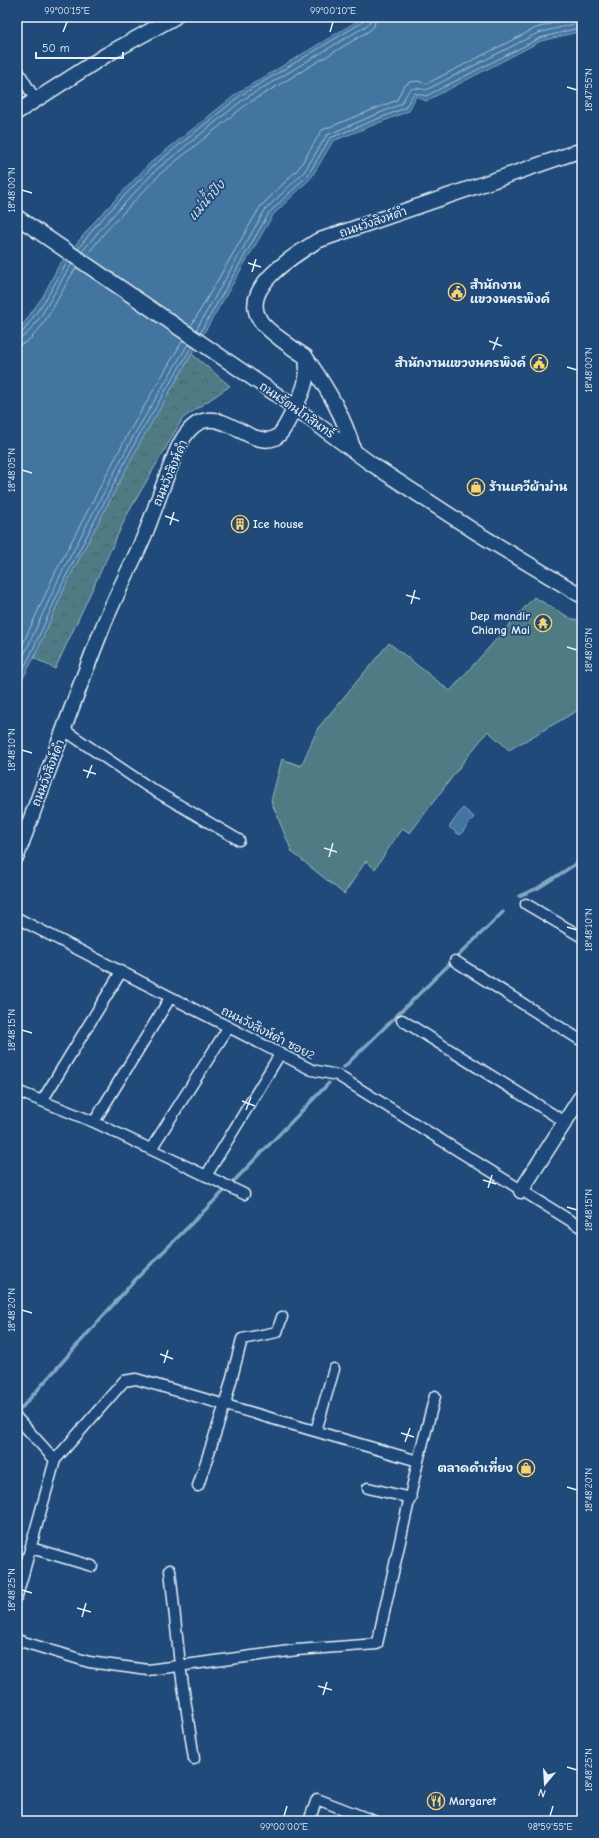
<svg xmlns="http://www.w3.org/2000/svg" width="599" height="1838" viewBox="0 0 599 1838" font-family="'Comic Neue','Playpen Sans Thai',sans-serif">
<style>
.grass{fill:#4f7b84;stroke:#9cb6be}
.park{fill:url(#park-crowns);stroke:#9cb6be}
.water{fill:#42749f;stroke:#84a6c3}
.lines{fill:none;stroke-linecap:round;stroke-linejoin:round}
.shore{stroke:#a6bfd4;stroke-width:1}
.stream{stroke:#84a6c3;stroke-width:3.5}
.street-casing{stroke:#e8f1f8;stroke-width:13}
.secondary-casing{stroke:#e8f1f8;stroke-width:17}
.street{stroke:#1f4a7a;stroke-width:10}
.secondary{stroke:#1f4a7a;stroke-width:14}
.ticks{fill:none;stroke:#e8f1f8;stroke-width:1.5}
.labels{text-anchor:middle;stroke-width:3.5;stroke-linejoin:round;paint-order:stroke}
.street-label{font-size:12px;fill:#e8f1f8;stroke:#1f4a7a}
.poi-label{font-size:12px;font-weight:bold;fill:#e8f1f8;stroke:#1f4a7a;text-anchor:start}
.water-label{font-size:13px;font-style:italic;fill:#cfdeeb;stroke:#1f4a7a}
.neatline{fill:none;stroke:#e8f1f8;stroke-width:1.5}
.ticks-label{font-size:10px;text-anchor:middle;fill:#e8f1f8}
</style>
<defs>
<pattern id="park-crowns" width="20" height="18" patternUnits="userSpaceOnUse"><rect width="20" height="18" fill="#4f7b84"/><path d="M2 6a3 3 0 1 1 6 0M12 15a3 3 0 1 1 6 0" fill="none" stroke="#4b646a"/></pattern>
</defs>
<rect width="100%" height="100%" fill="#1f4a7a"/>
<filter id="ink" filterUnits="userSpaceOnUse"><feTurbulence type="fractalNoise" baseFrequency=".025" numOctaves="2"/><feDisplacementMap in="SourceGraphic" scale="8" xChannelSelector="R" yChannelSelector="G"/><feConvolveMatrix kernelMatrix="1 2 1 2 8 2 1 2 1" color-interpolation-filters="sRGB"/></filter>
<g filter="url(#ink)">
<!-- grass -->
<path class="grass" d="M534,597L570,618L582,622V708L509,750L488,731L468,756L410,833L402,828L375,869L366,861L344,894L292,852L271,801L282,759L301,766L318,728L389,643L450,691Z"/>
<!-- park -->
<path class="park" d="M192,354L230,386L183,418L127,515L55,669L34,658L68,580L142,439Z"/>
<!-- water -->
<path class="water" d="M364,17H582V31L541,41L426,101L416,96L409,111L333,141L311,178L273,215L142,439L68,580L34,658L17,689V333L43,296L59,265L95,221L150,163L239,92Z
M463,808L474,817L460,835L449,827Z"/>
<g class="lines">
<!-- shore -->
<path class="shore" d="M78,249L98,223L153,166L241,95L363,22L365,17
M82,252L102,227L156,170L244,99L366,26L370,22V17
M87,255L106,231L160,174L247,104L369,31L374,26L376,17
M191,326L260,207L299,168L322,130L397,100L403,87L410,82L418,81L426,84L536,28L576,17
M196,330L265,210L304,172L327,135L401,104C410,90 407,85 426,90L538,33L582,22
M200,333L269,213L308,175L330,138L405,108L414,93L426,96L540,38L582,27
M17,334L22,333L46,299L68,261
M17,339C35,338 60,278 72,264
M17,345C40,345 63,284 77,267
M17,657L55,573L129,432L183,340
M17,670L60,576L134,435L188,344
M17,680L30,656L65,578L138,437L192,346"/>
<!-- stream -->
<path class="stream" d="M519,896L538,888L582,860
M344,1067L503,912
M233,1182L329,1083
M17,1413L135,1280L224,1191"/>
<defs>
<path id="street" d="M17,69L36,101
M64,730L150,788L239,840
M526,904L582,937
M17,918L312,1070L337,1075L582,1228
M455,961L582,1041
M402,1020L565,1122
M17,1091L94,1122L244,1194
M42,1101L121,972
M94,1122L170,998
M151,1149L228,1028
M206,1176L280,1054
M17,1418L55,1460L17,1596
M316,1431L334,1369
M55,1460L124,1381L136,1379L418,1461
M198,1486L225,1404L242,1339L277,1332L282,1317
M368,1488L411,1498
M31,1548L92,1566
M170,1570L180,1665L194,1759
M17,1640L89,1662L148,1670L297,1650L377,1644L418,1461L435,1396
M309,1821L317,1799L374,1821"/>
<path id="secondary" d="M17,112L106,55L175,17
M17,217L280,397L370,463L477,533L582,596
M307,359C327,388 344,416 354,451
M17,856C45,781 72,704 102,629C115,596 132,565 146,532C157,504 166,475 178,448C208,384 245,451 275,438C283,434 290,417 294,409C304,391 309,377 306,357C295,350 266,330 260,320C239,288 295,255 317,241L582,150
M521,1191L582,1095"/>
</defs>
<!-- street casing -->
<use href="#street" class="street-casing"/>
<!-- secondary casing -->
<use href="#secondary" class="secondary-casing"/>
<!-- street -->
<use href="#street" class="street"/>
<!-- secondary -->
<use href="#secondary" class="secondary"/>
</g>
</g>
<!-- ticks -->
<path class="ticks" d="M63,32L67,22M330,32L333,22M567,87L577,90M22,190L32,193M248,263L261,267M252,272L256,259M489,341L502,346M493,350L498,337M567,367L577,370M22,470L32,473M165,516L179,521M170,525L174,512M406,595L420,599M411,604L415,590M567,647L577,650M22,750L32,753M83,770L96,774M87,778L92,765M324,848L337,852M329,857L333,843M567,927L577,930M22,1030L32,1033M242,1101L255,1106M246,1110L251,1097M483,1180L496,1184M488,1188L492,1175M567,1207L577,1210M22,1310L32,1313M160,1354L173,1359M164,1363L168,1350M401,1433L414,1437M405,1442L410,1428M567,1487L577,1490M22,1590L32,1593M77,1608L91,1612M82,1617L86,1603M318,1686L332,1690M323,1695L327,1682M567,1767L577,1770M284,1816L287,1806M550,1816L553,1806"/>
<!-- icons -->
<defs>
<symbol id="civic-ring" viewBox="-11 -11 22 22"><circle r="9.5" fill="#1f4a7a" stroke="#ffd166" stroke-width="1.5"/><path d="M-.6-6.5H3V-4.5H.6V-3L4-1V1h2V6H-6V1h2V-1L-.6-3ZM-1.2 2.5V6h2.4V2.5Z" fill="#ffd166"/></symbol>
<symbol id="shop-ring" viewBox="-11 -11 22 22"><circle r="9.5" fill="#1f4a7a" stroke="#ffd166" stroke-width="1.5"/><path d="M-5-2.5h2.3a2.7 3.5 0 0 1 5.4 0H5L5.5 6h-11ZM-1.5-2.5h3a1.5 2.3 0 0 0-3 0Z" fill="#ffd166"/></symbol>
<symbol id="building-ring" viewBox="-11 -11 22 22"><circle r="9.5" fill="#1f4a7a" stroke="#ffd166" stroke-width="1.5"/><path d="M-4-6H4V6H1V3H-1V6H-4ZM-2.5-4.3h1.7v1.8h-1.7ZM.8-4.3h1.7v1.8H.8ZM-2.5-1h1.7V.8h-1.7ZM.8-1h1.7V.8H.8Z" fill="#ffd166"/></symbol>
<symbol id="temple-ring" viewBox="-11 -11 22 22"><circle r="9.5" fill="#1f4a7a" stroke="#ffd166" stroke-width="1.5"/><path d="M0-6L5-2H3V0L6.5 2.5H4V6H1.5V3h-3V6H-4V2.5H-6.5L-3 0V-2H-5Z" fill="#ffd166"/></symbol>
<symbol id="restaurant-ring" viewBox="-11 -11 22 22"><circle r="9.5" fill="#1f4a7a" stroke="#ffd166" stroke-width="1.5"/><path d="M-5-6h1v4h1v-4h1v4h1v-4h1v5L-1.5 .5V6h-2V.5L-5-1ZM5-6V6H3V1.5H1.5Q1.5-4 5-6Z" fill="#ffd166"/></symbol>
</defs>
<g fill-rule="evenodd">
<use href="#civic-ring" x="447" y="282" width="20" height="20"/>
<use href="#civic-ring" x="529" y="353" width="20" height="20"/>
<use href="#shop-ring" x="466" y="477" width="20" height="20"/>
<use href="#building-ring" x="230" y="514" width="20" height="20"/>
<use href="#temple-ring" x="533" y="613" width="20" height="20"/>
<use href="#shop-ring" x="516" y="1458" width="20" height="20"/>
<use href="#restaurant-ring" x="426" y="1791" width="20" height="20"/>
</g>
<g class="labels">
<!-- street labels -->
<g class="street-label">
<text transform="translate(373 222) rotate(-19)" y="4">ถนนวังสิงห์คำ</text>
<text transform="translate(297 410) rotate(35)" y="4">ถนนรัตนโกสินทร์</text>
<text transform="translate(170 473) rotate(-67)" y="4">ถนนวังสิงห์คำ</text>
<text transform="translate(48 773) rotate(-69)" y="4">ถนนวังสิงห์คำ</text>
<text transform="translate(268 1033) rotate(27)" y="4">ถนนวังสิงห์คำ ซอย2</text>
</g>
<!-- poi labels -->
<g class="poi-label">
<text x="470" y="289">สำนักงาน<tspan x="470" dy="14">แขวงนครพิงค์</tspan></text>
<text x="526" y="367" text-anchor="end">สำนักงานแขวงนครพิงค์</text>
<text x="489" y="491">ร้านเควีผ้าม่าน</text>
<text x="253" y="528">Ice house</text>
<text x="530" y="620" text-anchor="end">Dep mandir<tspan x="530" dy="14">Chiang Mai</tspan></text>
<text x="513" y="1472" text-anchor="end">ตลาดคำเที่ยง</text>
<text x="449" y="1805">Margaret</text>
</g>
<!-- water labels -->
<g class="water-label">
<text transform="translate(206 200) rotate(-49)" y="5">แม่น้ำปิง</text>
</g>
</g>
<!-- margin -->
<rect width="599" height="1838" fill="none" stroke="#1f4a7a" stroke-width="44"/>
<!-- north arrow -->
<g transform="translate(545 1784) rotate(198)" stroke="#1f4a7a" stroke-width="3" paint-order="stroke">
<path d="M0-3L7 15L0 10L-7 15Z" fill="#e8f1f8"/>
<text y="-6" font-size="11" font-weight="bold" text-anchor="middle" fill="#e8f1f8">N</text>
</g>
<!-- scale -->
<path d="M36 52v6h87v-6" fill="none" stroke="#e8f1f8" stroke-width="2"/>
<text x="42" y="52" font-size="12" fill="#e8f1f8" stroke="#1f4a7a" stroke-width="3" paint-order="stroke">50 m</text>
<rect x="22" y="22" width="555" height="1794" class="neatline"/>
<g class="ticks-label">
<text x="67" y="14">99°00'15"E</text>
<text x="333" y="14">99°00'10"E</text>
<text transform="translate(588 90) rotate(-90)" y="4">18°47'55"N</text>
<text transform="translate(11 190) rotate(-90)" y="4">18°48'00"N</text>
<text transform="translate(588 370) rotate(-90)" y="4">18°48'00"N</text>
<text transform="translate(11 470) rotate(-90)" y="4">18°48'05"N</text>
<text transform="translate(588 650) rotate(-90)" y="4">18°48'05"N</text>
<text transform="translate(11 750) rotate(-90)" y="4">18°48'10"N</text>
<text transform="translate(588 930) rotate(-90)" y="4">18°48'10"N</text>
<text transform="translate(11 1030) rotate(-90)" y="4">18°48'15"N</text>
<text transform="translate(588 1210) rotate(-90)" y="4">18°48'15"N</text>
<text transform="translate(11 1310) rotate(-90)" y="4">18°48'20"N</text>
<text transform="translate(588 1490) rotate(-90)" y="4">18°48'20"N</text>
<text transform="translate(11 1590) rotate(-90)" y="4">18°48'25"N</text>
<text transform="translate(588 1770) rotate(-90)" y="4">18°48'25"N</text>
<text x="284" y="1830">99°00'00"E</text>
<text x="550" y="1830">98°59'55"E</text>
</g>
</svg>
